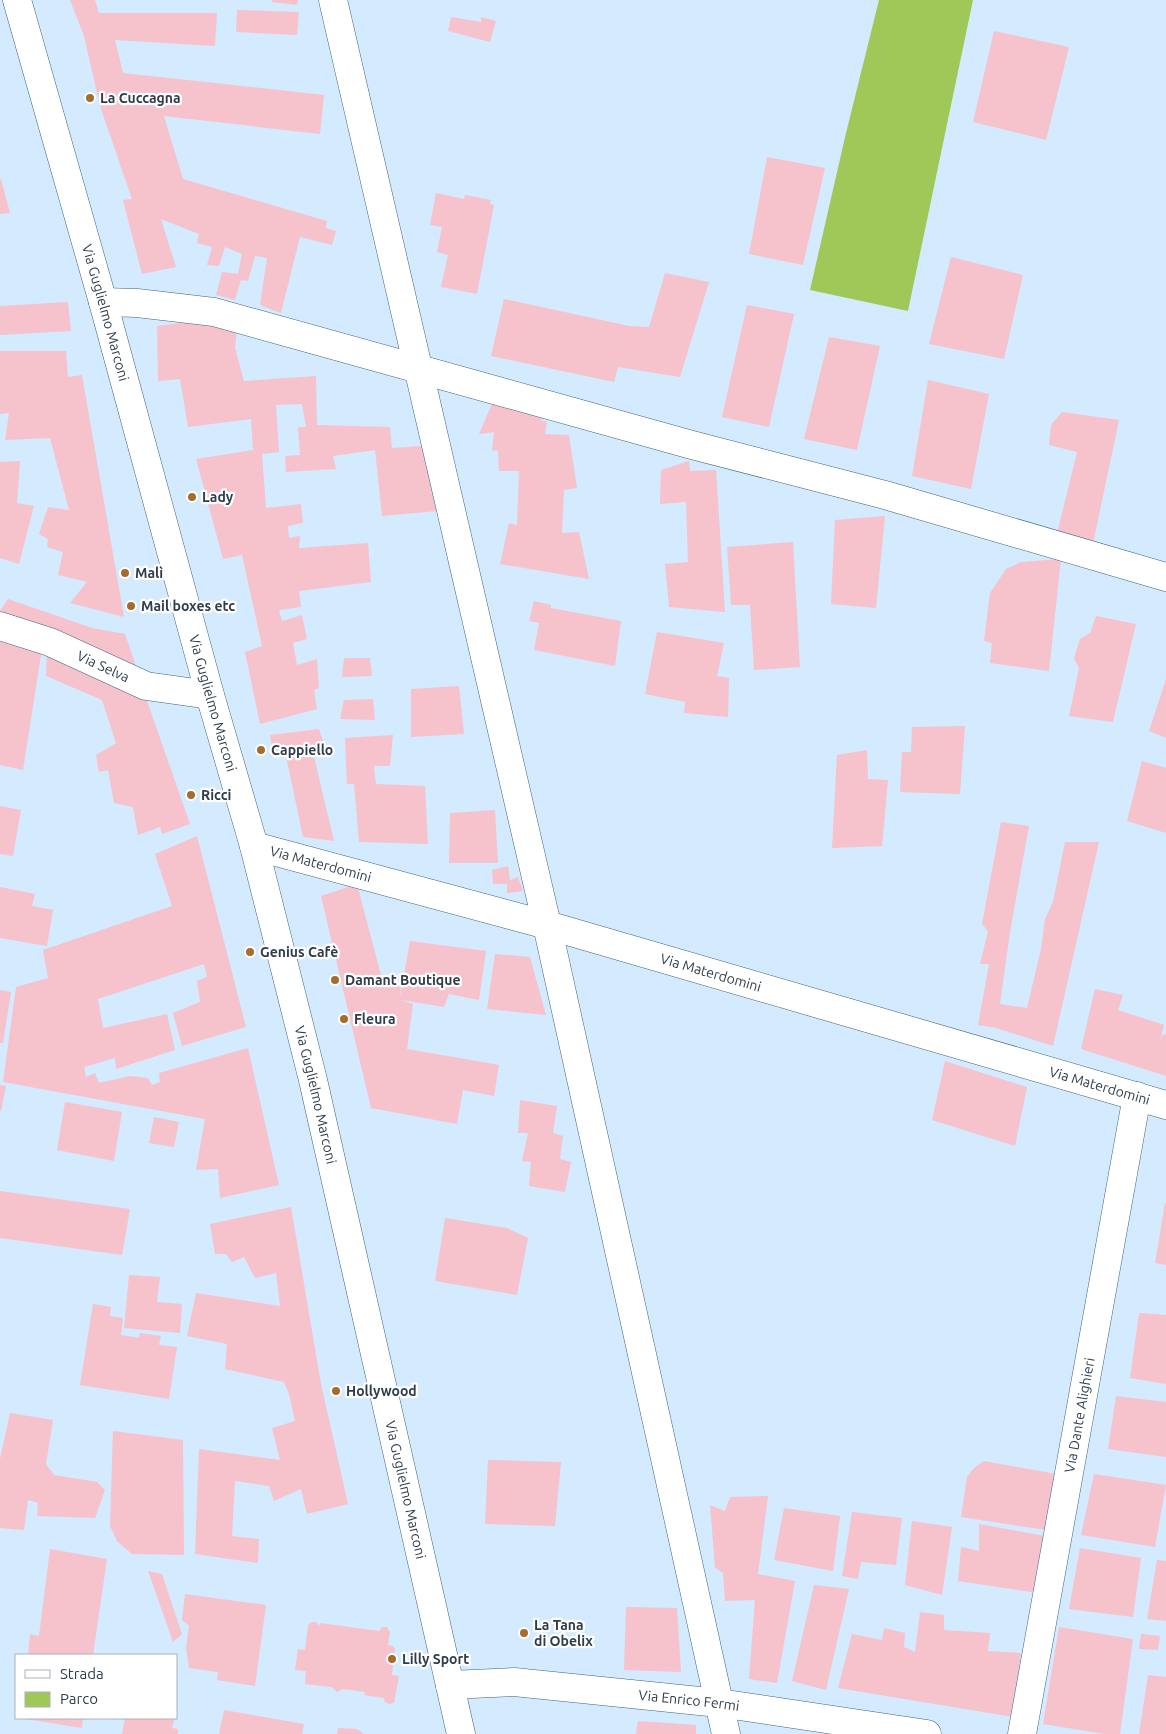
<svg xmlns="http://www.w3.org/2000/svg" width="1166" height="1734" viewBox="0 0 1166 1734" font-family="Ubuntu,sans-serif">
<style>
.green{fill:#a0c859}
.building{fill:#f6c2cc}
.lines{fill:none;stroke-linecap:round;stroke-linejoin:round}
.minor-casing{stroke:#41627e;stroke-width:29}
.minor{stroke:#fff;stroke-width:28}
.poi-dot{fill:#a56c2b;stroke:#fff;stroke-width:2}
.labels{text-anchor:middle;stroke-width:4.5;stroke-linejoin:round;paint-order:stroke}
.poi-label{font-size:14px;font-weight:bold;fill:#2f3d4b;stroke:#fff;text-anchor:start}
.street-label{font-size:14px;fill:#2f3d4b;stroke:#fff}
</style>
<rect width="100%" height="100%" fill="#d4eafe"/>
<!-- green -->
<path class="green" d="M879,0H973L908,311L810,290L846,133Z"/>
<!-- building -->
<path class="building" d="M70,0H95L99,13H217L215,46L115,40L123,73L324,95L320,134L164,116L183,179L327,221L326,228L336,231L332,245L300,237L281,313L260,305L267,258L255,256L248,281L241,280L235,300L216,295L222,272L238,274L242,254L225,247L219,266L207,265L212,247L197,243L199,234L161,219L176,267L142,274L123,200L132,199L100,106L84,36Z
M272,0H298L297,5L272,2Z
M237,10L299,12L297,35L236,32Z
M451,17L481,22V17L496,21L490,42L448,31Z
M994,31L1069,47L1046,140L973,122Z
M767,157L825,168L803,265L749,254Z
M0,179H1L10,213L0,214Z
M436,193L464,199L465,195L491,200L490,204L494,205L477,294L441,287L448,255L437,252L442,227L430,225Z
M951,257L1023,275L1004,359L929,344Z
M665,273L709,282L680,377L618,367L614,382L491,356L504,299L629,326L649,327Z
M68,302L71,331L0,335V306Z
M747,305L794,314L769,427L722,417Z
M214,319L237,329L235,348L244,381L316,376L317,425L390,427L392,448L423,446L437,511L382,516L375,450L333,456L336,469L286,472L285,456L300,455L298,427H306L302,404L276,405L279,452L262,454L266,508L301,504L303,523L288,526L289,538L300,536L299,548L368,543L371,582L299,591L301,607L279,610L282,621L302,615L307,639L293,643L297,665L317,659L319,688L314,690L317,709L260,724L245,652L262,646L242,555L223,559L196,459L253,450L251,419L188,427L180,379L158,381L157,326Z
M829,337L880,346L857,450L804,439Z
M0,351H66L68,377L82,375L124,617L70,603L87,582L58,575L63,552L47,547L48,539L39,534L48,507L69,510L50,438L5,440L9,413L0,414Z
M928,380L989,394L971,489L912,476Z
M494,399L544,416L541,421H547L545,434L569,435L577,488L564,490L562,533L579,532L589,579L500,564L509,523L517,525L519,471H499L498,451L492,450L494,432L479,434Z
M1062,412L1119,420L1092,548L1056,538L1077,452L1049,445L1051,425Z
M20,461L17,503L34,506L19,564L0,558V462Z
M689,461L690,471L716,470L725,612L669,607L665,564L688,562L686,502L660,504L661,470Z
M885,516L876,608L831,604L835,520Z
M793,542L800,667L754,670L750,605H731L727,547Z
M1061,559L1049,671L990,663L992,643L984,641L990,593L1006,569L1021,562Z
M8,599L92,628L125,634L139,675L0,614V611Z
M534,601L551,605V608L621,621L615,666L534,650L539,623L529,621Z
M1096,616L1136,624L1113,722L1069,716L1079,668L1074,658L1080,639L1090,633Z
M657,632L724,643L717,676L729,678L728,717L684,713L685,702L645,694Z
M0,637L42,649L23,770L0,765Z
M47,652L146,698L190,824L162,834L160,827L138,835L133,807L114,803L108,770L99,772L96,755L116,743L102,700L46,676Z
M344,658H370L372,676L342,677Z
M1166,679V738L1149,731Z
M459,686L464,734L411,737V689Z
M373,699L375,720L340,719L344,700Z
M965,726L960,794L900,792L902,752H911L912,727Z
M319,729L325,747L312,748L334,841L303,837L286,756L274,757L270,735Z
M393,735L390,766H374L376,784L425,786L428,844L359,842L354,784H347L345,738Z
M867,750L868,779L888,780L882,846L832,848L837,755Z
M1142,761L1166,768V833L1127,821Z
M0,806L21,810L13,856L0,854Z
M495,810L498,863H449L450,813Z
M1001,822L1029,826L1010,932L1000,1004L1027,1008L1041,949L1045,919L1053,902L1065,842H1099L1053,1046L996,1028L978,1025L989,964H980L988,931L982,924Z
M197,836L246,1027L182,1046L173,1013L200,1002L197,981L207,977L204,964L98,999L103,1028L167,1014L175,1050L116,1069L115,1058L84,1067L86,1077L95,1073L99,1083L130,1076L148,1078L152,1085L160,1082L159,1073L248,1048L279,1185L220,1198L218,1169L196,1170L205,1119L3,1082L16,987L48,978L43,950L172,906L155,854Z
M508,866L510,880L518,877L523,891L507,893V884H493L492,870Z
M357,884L383,983L401,986L400,998L410,941L486,951L479,1000L449,994L444,1007L401,1000L413,1004L407,1049L499,1065L494,1096L463,1090L457,1124L371,1108L321,896Z
M0,887L35,894L32,906L53,910L47,946L0,938Z
M495,954L530,957L546,1015L487,1009Z
M1095,989L1123,995L1118,1010L1164,1025L1160,1041L1163,1034L1166,1035V1076L1081,1049Z
M0,990L11,992L3,1043H0Z
M945,1061L1027,1087L1015,1146L932,1120Z
M0,1085L6,1086L1,1111H0Z
M520,1100L557,1106L553,1133L563,1136L560,1159L571,1162L565,1192L529,1186L531,1162L522,1161L528,1133H518Z
M65,1102L122,1112L114,1161L57,1150Z
M154,1117L179,1122L174,1147L149,1143Z
M0,1191L130,1209L122,1255L0,1238Z
M1165,1203H1166V1265L1155,1263Z
M291,1207L321,1384L348,1504L307,1514L301,1489L274,1501L269,1486L235,1481L232,1536L259,1539L258,1563L195,1554L199,1449L280,1460L272,1428L295,1421L289,1394L284,1382L225,1369L227,1344L187,1336L196,1293L280,1306L276,1273L255,1278L244,1257L232,1262L226,1254H215L210,1224Z
M445,1218L507,1228L528,1238L517,1295L435,1281Z
M129,1275L160,1277L157,1302L182,1304L180,1333L124,1328Z
M93,1304L111,1307L110,1316L123,1318L121,1335L139,1338L140,1333L161,1336L159,1345L177,1347L169,1399L80,1385Z
M1139,1313L1166,1315V1384L1130,1378Z
M1116,1396L1166,1402V1457L1108,1449Z
M10,1413L53,1420L46,1464L54,1475L97,1482L105,1490L95,1518L37,1516L38,1503L28,1500L24,1530L0,1528V1459Z
M113,1431L183,1440L184,1555L132,1554L117,1541L110,1526Z
M488,1460L561,1462L555,1526L485,1524Z
M984,1461L1056,1474L1046,1530L961,1517L967,1477L974,1468Z
M1094,1474L1166,1485L1155,1547L1081,1535Z
M768,1496L758,1574L795,1581L777,1683L749,1679L755,1600L725,1601L723,1573L715,1568L710,1505L725,1511L730,1497Z
M784,1508L840,1516L833,1571L774,1560Z
M852,1512L902,1518L896,1565L861,1562L858,1579L842,1576Z
M912,1521L952,1527L942,1595L905,1585Z
M979,1524L1045,1536L1037,1593L958,1581L961,1547L979,1551Z
M1080,1548L1141,1558L1133,1617L1069,1609Z
M50,1549L107,1559L93,1655H28L30,1634L39,1636Z
M1157,1560L1166,1561V1621L1147,1619Z
M148,1571L162,1574L182,1634L173,1642Z
M814,1585L849,1589L826,1690L792,1681Z
M185,1594L266,1605L255,1686L217,1680L218,1672L189,1668L186,1648L189,1626L182,1620Z
M626,1607L677,1608L681,1672L624,1670Z
M920,1612L944,1615V1630L990,1633L988,1651L1021,1653L1013,1717L838,1688L852,1634L882,1640L884,1628L905,1633L904,1647L915,1652Z
M312,1622H316L319,1626L320,1623L379,1631L382,1627H387L390,1632L388,1645L393,1646L395,1649L392,1675L399,1676L394,1703L389,1704L385,1702L384,1698L364,1695L365,1692L343,1689L337,1692L332,1687L305,1684L306,1671L295,1670L298,1649L305,1650L308,1625Z
M1059,1627L1133,1639L1120,1734H1105L1043,1724Z
M1141,1634L1160,1636L1158,1650L1139,1649Z
M1148,1675L1166,1677V1734H1139Z
M224,1710L304,1724L302,1734H219Z
M20,1718H83L82,1728Z
M125,1718H175L172,1728L178,1729V1734H122Z
M638,1721L696,1725V1734H636Z
M338,1728L357,1729L364,1734H337Z"/>
<g class="lines">
<defs>
<g id="minor">
<path id="s1" d="M17,0L103,302L210,695L254,846L313,1080L461,1734"/>
<path d="M333,0L547,925L726,1734"/>
<path d="M103,302L137,303L214,312L692,445L885,495L1166,577"/>
<path id="s2" d="M0,626L50,642L146,686L210,695"/>
<path id="s3" d="M254,846L547,925L1166,1105"/>
<path id="s4" d="M450,1685L514,1682L719,1703L927,1734"/>
<path id="s5" d="M1022,1734L1137,1096"/>
</g>
</defs>
<!-- minor casing -->
<use href="#minor" class="minor-casing"/>
<!-- minor -->
<use href="#minor" class="minor"/>
</g>
<!-- markers -->
<g class="poi-dot">
<circle cx="90" cy="98" r="5"/>
<circle cx="192" cy="497" r="5"/>
<circle cx="125" cy="573" r="5"/>
<circle cx="131" cy="606" r="5"/>
<circle cx="261" cy="750" r="5"/>
<circle cx="191" cy="795" r="5"/>
<circle cx="250" cy="952" r="5"/>
<circle cx="335" cy="980" r="5"/>
<circle cx="344" cy="1019" r="5"/>
<circle cx="336" cy="1391" r="5"/>
<circle cx="524" cy="1633" r="5"/>
<circle cx="392" cy="1659" r="5"/>
</g>
<g class="labels">
<!-- poi labels -->
<g class="poi-label">
<text x="100" y="103">La Cuccagna</text>
<text x="202" y="502">Lady</text>
<text x="135" y="578">Malì</text>
<text x="141" y="611">Mail boxes etc</text>
<text x="271" y="755">Cappiello</text>
<text x="201" y="800">Ricci</text>
<text x="260" y="957">Genius Cafè</text>
<text x="345" y="985">Damant Boutique</text>
<text x="354" y="1024">Fleura</text>
<text x="346" y="1396">Hollywood</text>
<text x="534" y="1630">La Tana<tspan x="534" dy="16">di Obelix</tspan></text>
<text x="402" y="1664">Lilly Sport</text>
</g>
<!-- street labels -->
<g class="street-label">
<text dy="5" stroke="none"><textPath href="#s1" startOffset="325">Via Guglielmo Marconi</textPath></text>
<text dy="5" stroke="none"><textPath href="#s2" startOffset="111">Via Selva</textPath></text>
<text dy="5" stroke="none"><textPath href="#s1" startOffset="730">Via Guglielmo Marconi</textPath></text>
<text dy="5" stroke="none"><textPath href="#s3" startOffset="69">Via Materdomini</textPath></text>
<text dy="5" stroke="none"><textPath href="#s3" startOffset="474">Via Materdomini</textPath></text>
<text dy="5" stroke="none"><textPath href="#s3" startOffset="879">Via Materdomini</textPath></text>
<text dy="5" stroke="none"><textPath href="#s1" startOffset="1135">Via Guglielmo Marconi</textPath></text>
<text dy="5" stroke="none"><textPath href="#s5" startOffset="324">Via Dante Alighieri</textPath></text>
<text dy="5" stroke="none"><textPath href="#s1" startOffset="1540">Via Guglielmo Marconi</textPath></text>
<text dy="5" stroke="none"><textPath href="#s4" startOffset="240">Via Enrico Fermi</textPath></text>
</g>
</g>
<!-- legend -->
<rect x="15" y="1654" width="162" height="65" fill="#ffffff" stroke="#acb1b7"/>
<rect x="25" y="1670" width="25" height="8" fill="#ffffff" stroke="#acb1b7"/>
<text x="60" y="1679" font-size="15" fill="#2f3d4b">Strada</text>
<rect x="25" y="1692" width="25" height="15" fill="#a0c859" stroke="#acb1b7"/>
<text x="60" y="1704" font-size="15" fill="#2f3d4b">Parco</text>
</svg>
